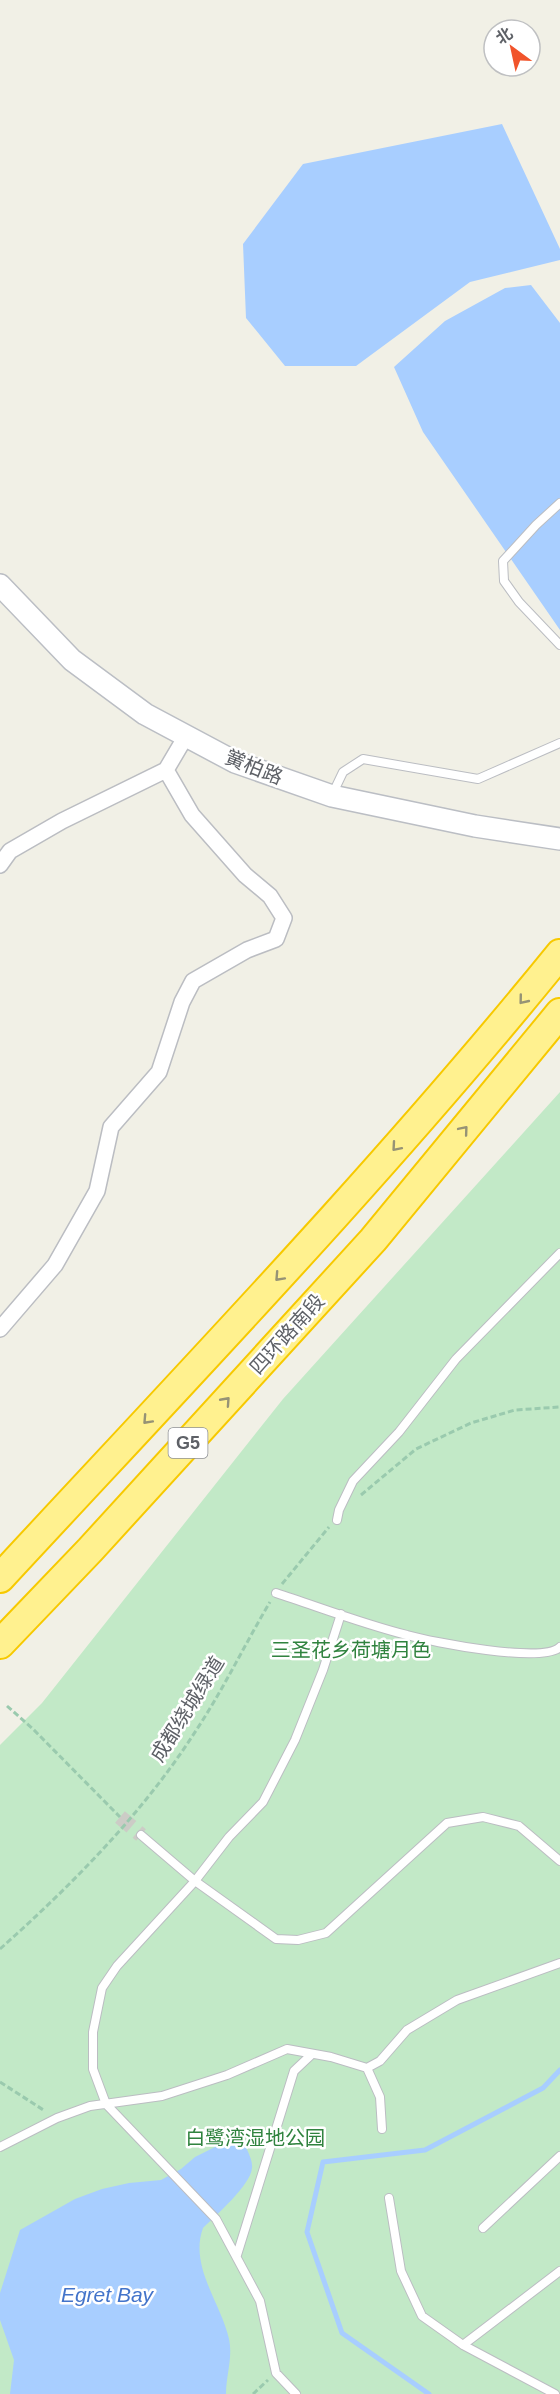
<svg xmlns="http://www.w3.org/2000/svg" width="560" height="2394" viewBox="0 0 560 2394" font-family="Arial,'Noto Sans SC',sans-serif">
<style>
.green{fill:#c2e9c7}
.water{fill:#a8ceff}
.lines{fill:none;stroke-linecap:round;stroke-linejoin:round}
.stream{stroke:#a8ceff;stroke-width:5}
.street-tunnel{stroke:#ccccc6;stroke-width:15;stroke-dasharray:15 8;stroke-linecap:butt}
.lane-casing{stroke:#bbbdc2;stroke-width:10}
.street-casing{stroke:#bbbdc2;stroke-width:18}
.secondary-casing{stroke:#bbbec4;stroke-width:24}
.highway-casing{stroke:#f7c900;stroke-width:32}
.path{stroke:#9acaae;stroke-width:3;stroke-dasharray:6 3;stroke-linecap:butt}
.lane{stroke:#fff;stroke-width:8}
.street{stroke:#fff;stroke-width:15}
.secondary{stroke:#fff;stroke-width:21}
.highway{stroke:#fff18f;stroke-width:28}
.oneway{stroke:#969375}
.labels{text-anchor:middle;stroke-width:5;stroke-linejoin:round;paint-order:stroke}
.shield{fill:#fff;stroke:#8e9095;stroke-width:1.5}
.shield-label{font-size:18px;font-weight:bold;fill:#5e6167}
.street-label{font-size:20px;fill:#5e6167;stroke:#fff}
.park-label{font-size:20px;fill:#30833f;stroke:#fff}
.water-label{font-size:21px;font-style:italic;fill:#4374ca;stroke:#fff}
</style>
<rect width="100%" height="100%" fill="#f1f0e6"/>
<!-- green -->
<path class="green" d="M560,1092V2394H0V1745L42,1703L283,1399Z"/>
<!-- water -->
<path class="water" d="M502,124L560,249V260L470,282L356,366H285L246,318L243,244L303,164Z
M531,285L560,323V630L423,432L394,367L445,321L505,288Z
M233,2138L243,2140C246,2149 253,2159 252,2168C251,2185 215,2216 203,2228C189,2266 221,2303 229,2339C233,2358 226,2375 226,2394H10L14,2360L0,2320V2293L20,2230L75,2199L102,2189L129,2183L161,2180L181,2169L195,2157Z"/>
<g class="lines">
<!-- stream -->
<path class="stream" d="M429,2394L342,2333L307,2232L323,2162L425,2150L543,2088L560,2070"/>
<!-- street-tunnel -->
<path class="street-tunnel" d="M120,1817L141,1835"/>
<defs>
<path id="lane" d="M560,503L536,525L503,561L504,581L519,602L560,645
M333,793L343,772L363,759L478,779L560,743
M337,1520L339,1510L353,1481L399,1432L456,1359L560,1253
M276,1593C319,1607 363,1624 407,1635C432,1642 543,1664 560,1647
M141,1835L195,1881L276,1939L298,1940L326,1933L447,1823L483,1817L519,1826L560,1861
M367,2068L380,2061L407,2030L457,2000L560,1963
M0,2147L57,2118L90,2106L162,2096L227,2075L287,2049L331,2057L367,2068L380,2097L382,2129
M389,2198L401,2271L422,2316L463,2345L555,2394
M483,2228L560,2156
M237,2255L294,2071L312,2054
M463,2345L560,2271
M296,2394L276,2373L260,2301L216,2219L106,2104L93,2069V2032L102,1988L117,1966L195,1881L229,1837L263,1802L295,1740L323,1670L341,1614"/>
<path id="street" d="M0,865L10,851L62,821L166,770L186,736
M0,1329L55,1265L97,1191L111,1127L159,1072L182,1002L193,981L247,950L276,939L284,918L270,896L245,875L192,815L166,770"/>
<path id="secondary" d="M0,585L72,660L145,714L235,762L332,796L475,826L560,839"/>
<path id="highway" d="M0,1578C190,1373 384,1171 560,954
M0,1644L90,1550L373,1240L560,1013"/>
</defs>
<!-- lane casing -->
<use href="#lane" class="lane-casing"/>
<!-- street casing -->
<use href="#street" class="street-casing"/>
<!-- secondary casing -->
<use href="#secondary" class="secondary-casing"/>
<!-- highway casing -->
<use href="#highway" class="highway-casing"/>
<!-- path -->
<path class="path" d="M361,1495L416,1449L471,1423L515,1410L560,1407
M282,1584L329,1527
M7,1706L33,1729L120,1817
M0,1949C74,1883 144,1812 197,1729C224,1688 245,1644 270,1602
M0,2082L45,2111
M253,2394L268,2380"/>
<!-- lane -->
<use href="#lane" class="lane"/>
<!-- street -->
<use href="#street" class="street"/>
<!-- secondary -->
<use href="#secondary" class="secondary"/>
<!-- highway -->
<use href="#highway" class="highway"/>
</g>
<!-- one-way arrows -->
<defs><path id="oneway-chevron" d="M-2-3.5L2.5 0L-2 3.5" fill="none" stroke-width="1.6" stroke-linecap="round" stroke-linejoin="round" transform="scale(1.5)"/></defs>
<g class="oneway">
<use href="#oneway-chevron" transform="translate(523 1000) rotate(129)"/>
<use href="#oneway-chevron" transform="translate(464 1130) rotate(-50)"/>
<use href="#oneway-chevron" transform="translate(396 1147) rotate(131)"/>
<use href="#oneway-chevron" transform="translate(279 1277) rotate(133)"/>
<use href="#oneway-chevron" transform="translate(226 1401) rotate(-48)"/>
<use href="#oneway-chevron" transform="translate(147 1420) rotate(133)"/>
</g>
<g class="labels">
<!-- shield labels -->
<rect class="shield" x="168.5" y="1428" width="39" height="30" rx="4.5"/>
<g class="shield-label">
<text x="188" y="1449">G5</text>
</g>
<!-- street labels -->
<g class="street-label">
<text transform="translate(254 767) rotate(22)" y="7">黉柏路</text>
<text transform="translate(287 1334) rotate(-48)" y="7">四环路南段</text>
<text transform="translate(187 1709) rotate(-58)" y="7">成都绕城绿道</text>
</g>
<!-- park labels -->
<g class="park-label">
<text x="351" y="1657">三圣花乡荷塘月色</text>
<text x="255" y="2145">白鹭湾湿地公园</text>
</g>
<!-- water labels -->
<g class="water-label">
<text x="107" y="2302">Egret Bay</text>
</g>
</g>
<!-- north arrow -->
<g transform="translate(512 48) rotate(327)"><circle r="28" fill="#ffffff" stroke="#bfc0c2" stroke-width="1.5"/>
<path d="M0-4.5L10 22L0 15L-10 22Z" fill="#f1542b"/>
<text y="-9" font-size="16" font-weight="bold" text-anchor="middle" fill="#5e6167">北</text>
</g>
</svg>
